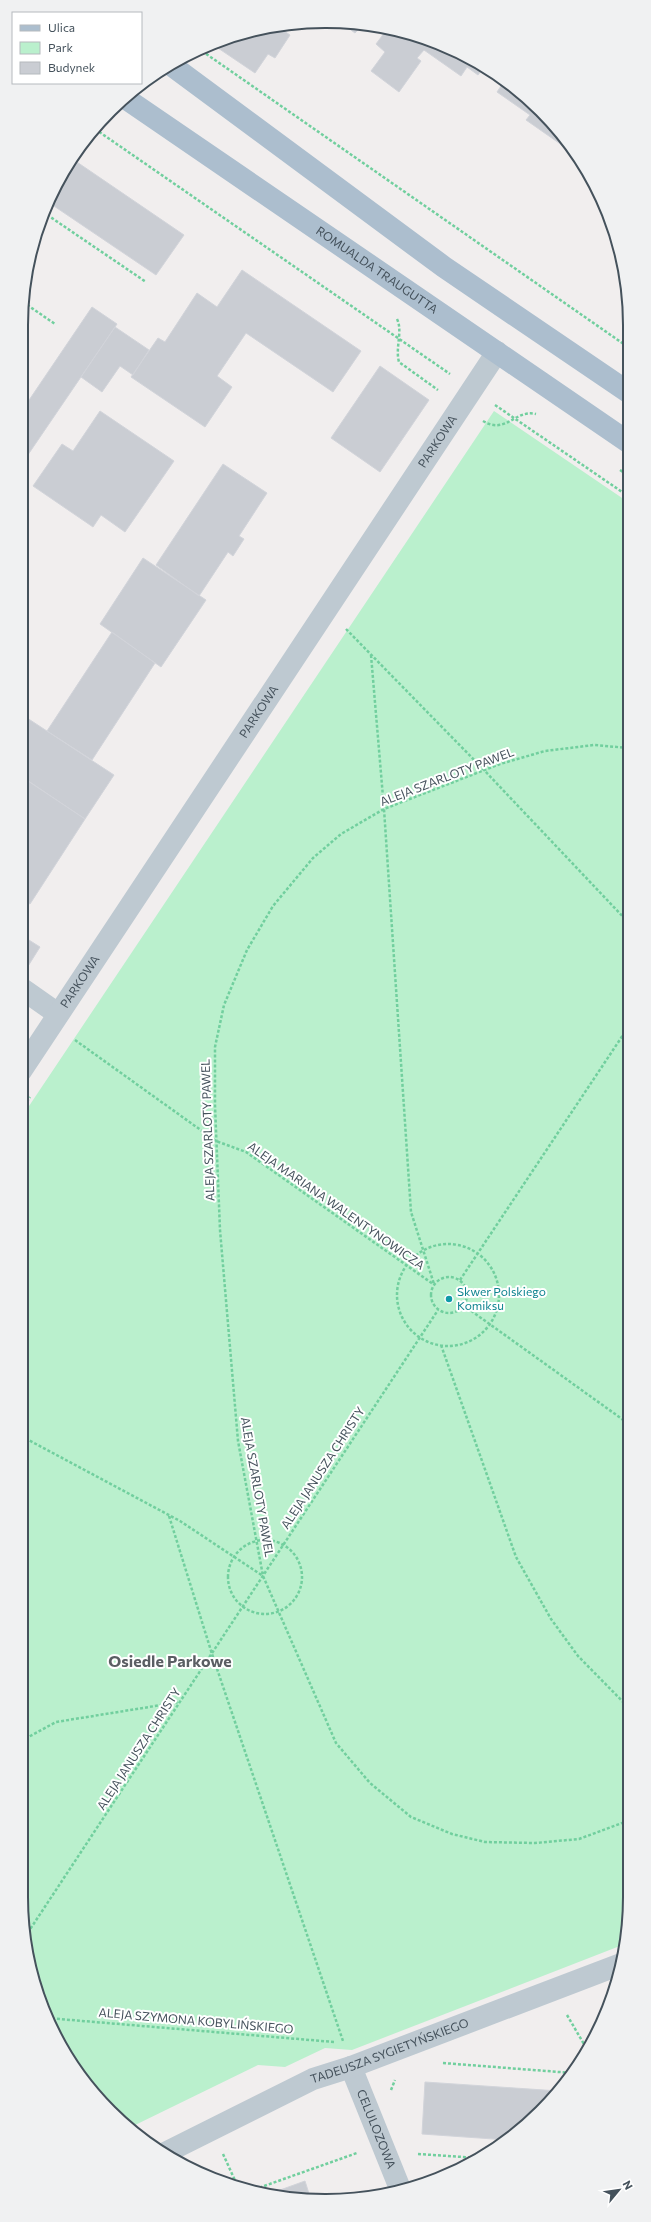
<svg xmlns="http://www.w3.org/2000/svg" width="651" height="2222" viewBox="0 0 651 2222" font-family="Commissioner,sans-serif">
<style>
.green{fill:#baf0cd}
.building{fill:#cacdd3;stroke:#d2d4da}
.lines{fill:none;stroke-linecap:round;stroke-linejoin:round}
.path{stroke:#71cf9e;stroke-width:2.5;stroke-dasharray:3 2;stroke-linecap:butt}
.minor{stroke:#bec9d1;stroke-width:22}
.major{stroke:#acbece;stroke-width:22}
.culture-dot{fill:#0f9aa8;stroke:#fff;stroke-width:1.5}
.labels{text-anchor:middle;stroke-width:4;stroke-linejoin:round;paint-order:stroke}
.street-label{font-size:12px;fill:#45525c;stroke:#fff}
.culture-label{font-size:12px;fill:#0d838f;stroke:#fff;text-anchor:start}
.district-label{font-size:16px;font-weight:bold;fill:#5a5e63;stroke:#fff}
.rim{fill:none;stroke:#45525c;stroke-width:2}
</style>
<rect width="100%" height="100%" fill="#f1eeee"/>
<!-- green -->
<path class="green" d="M494,411L628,502L630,1896L625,1944L352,2050L325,2048L285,2067L258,2065L129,2128L97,2097L44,2013L27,1956L21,1896V1118Z"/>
<!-- building -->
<path class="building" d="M340,22L362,25L355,33Z
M277,26L290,35L275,58L268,54L255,73L215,46L218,41L266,27Z
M388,28L460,53L483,68L478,75L467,67L461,76L424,50L417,58L421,61L399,92L371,71L385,52L376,44Z
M503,83L541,110L569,150L526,120L530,115L497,92Z
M71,158L184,235L156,275L48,202Z
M242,270L361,351L333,392L246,333L217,376L232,387L205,427L131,377L158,338L165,342L197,293L217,307Z
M92,307L117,324L21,465V412Z
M115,327L149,350L133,375L120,366L102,392L81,377Z
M380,366L429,400L380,472L331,438Z
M100,411L174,461L125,532L101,515L93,527L33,486L62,444L73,451Z
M223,464L267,493L239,536L244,539L233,556L228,552L199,596L156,565Z
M143,558L206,600L161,667L100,624Z
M112,632L155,663L92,760L47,731Z
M21,714L114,775L85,819L21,776Z
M22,777L85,819L30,904L21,899Z
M21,935L40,947L25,971L21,968Z
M425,2082L559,2091L508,2140L422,2134Z
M305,2181L311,2200L269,2194Z"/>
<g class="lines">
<!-- path -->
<path class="path" d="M202,51L628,347
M95,129L450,374
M43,212L146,282
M23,302L55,324
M397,319C403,331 395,348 399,362L438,390
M495,405L628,496
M483,421C506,435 515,409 536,414
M620,470L628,475
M346,629L484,770L628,922
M371,655L384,809L411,1212L434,1284
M628,748L594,745L545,751L500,764L384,809L341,834L313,858L273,906L247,950L224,1005L215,1047V1105L220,1230L238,1441L263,1576L336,1743L370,1783L411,1817L452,1834L485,1842L535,1843L579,1839L630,1820
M75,1040L216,1141L246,1152L433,1284
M21,1110L30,1097
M397 1295a51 51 0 1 1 102 0a51 51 0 1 1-102 0Z
M431 1295a18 18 0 1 1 36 0a18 18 0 1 1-36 0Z
M460,1280L629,1026
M463,1305L629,1424
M441,1345L516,1557L551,1619L578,1656L630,1709
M21,1436L180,1521L263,1576
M169,1516L212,1654L343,2041
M228 1577a37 37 0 1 1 74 0a37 37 0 1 1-74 0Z
M21,1741L56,1722L180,1702
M25,1937L438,1310
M567,2015L588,2051
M47,2018L334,2042
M443,2063L572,2073
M391,2090L395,2080
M223,2154L238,2187
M418,2154L478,2158
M250,2191L357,2153"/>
<!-- minor -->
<g class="minor">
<path d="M21,988L58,1014"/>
<path id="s1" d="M21,1071L497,352"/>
<path id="s2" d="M351,2067L401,2191"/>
<path id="s3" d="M165,2153L313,2079L351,2067L621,1964"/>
</g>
<!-- major -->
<g class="major">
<path d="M171,65L444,267L628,392"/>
<path id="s4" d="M125,98L628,442"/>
</g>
</g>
<!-- markers -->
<circle class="culture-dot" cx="449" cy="1299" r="4"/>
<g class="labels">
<!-- street labels -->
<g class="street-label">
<text dy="4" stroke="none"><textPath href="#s4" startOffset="305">ROMUALDA TRAUGUTTA</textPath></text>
<text dy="4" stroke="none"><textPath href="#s1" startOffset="755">PARKOWA</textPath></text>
<text dy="4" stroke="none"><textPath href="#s1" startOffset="431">PARKOWA</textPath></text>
<text transform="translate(447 777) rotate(-21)" y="4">ALEJA SZARLOTY PAWEL</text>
<text dy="4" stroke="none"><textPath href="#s1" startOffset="107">PARKOWA</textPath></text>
<text transform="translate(208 1130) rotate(-92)" y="4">ALEJA SZARLOTY PAWEL</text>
<text transform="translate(336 1206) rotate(35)" y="4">ALEJA MARIANA WALENTYNOWICZA</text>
<text transform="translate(323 1468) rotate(-57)" y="4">ALEJA JANUSZA CHRISTY</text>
<text transform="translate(257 1487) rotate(80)" y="4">ALEJA SZARLOTY PAWEL</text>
<text transform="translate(139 1749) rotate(-57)" y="4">ALEJA JANUSZA CHRISTY</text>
<text transform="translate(196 2021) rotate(5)" y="4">ALEJA SZYMONA KOBYLIŃSKIEGO</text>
<text dy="4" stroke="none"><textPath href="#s3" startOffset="247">TADEUSZA SYGIETYŃSKIEGO</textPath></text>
<text dy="4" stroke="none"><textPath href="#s2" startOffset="67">CELULOZOWA</textPath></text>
</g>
<!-- culture labels -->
<g class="culture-label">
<text x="457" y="1296">Skwer Polskiego<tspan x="457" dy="14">Komiksu</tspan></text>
</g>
<!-- district labels -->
<g class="district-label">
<text x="170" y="1667">Osiedle Parkowe</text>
</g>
</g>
<!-- crop -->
<path d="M0 0H651V2222H0ZM325 28H326A297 297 0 0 1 623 325V1897A297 297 0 0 1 326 2194H325A297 297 0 0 1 28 1897V325A297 297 0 0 1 325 28Z" fill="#f0f1f2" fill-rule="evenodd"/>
<path class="rim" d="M325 28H326A297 297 0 0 1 623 325V1897A297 297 0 0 1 326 2194H325A297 297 0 0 1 28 1897V325A297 297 0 0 1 325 28Z"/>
<!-- legend -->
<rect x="12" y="12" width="130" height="72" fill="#ffffff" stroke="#b5babe"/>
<rect x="20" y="25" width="20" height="6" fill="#acbece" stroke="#b5babe"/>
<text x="48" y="32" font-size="12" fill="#45525c">Ulica</text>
<rect x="20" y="42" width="20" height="12" fill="#baf0cd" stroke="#b5babe"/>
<text x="48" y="52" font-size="12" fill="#45525c">Park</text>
<rect x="20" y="62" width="20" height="12" fill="#cacdd3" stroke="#b5babe"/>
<text x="48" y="72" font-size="12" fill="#45525c">Budynek</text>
<!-- north arrow -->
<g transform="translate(619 2190) rotate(61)" stroke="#ffffff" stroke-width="3" paint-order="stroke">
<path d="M0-3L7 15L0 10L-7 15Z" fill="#45525c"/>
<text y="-6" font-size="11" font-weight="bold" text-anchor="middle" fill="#45525c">N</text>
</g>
</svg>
